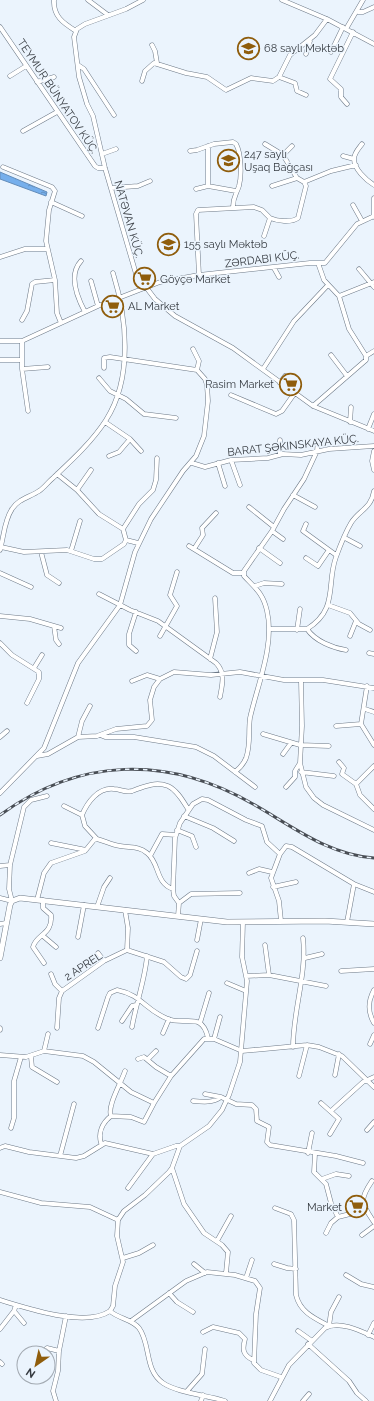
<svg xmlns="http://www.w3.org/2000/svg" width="374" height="1401" viewBox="0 0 374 1401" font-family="Raleway,sans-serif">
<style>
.water{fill:url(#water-ripples);stroke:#638cb9}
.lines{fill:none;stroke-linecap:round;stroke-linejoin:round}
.minor-casing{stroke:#6d7987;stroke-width:5}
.tertiary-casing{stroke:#6d7987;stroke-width:6}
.minor{stroke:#fff;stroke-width:4}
.tertiary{stroke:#fff;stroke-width:5}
.rail-casing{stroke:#494e55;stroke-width:3}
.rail{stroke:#ebf4fd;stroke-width:1.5;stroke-dasharray:4.5;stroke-linecap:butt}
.labels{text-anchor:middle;stroke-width:3;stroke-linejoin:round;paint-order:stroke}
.poi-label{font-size:11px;fill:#363b41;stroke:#ebf4fd;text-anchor:start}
.street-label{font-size:11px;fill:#363b41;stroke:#ebf4fd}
</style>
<defs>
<pattern id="water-ripples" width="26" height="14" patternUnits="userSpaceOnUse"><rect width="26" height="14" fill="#76afec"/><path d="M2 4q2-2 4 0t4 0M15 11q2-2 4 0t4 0" fill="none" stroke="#6290c1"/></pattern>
</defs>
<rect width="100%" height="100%" fill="#ebf4fd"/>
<!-- water -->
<path class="water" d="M0,172L47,192L46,196L0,179Z"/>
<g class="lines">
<defs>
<path id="minor" d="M54,0C53,16 63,23 76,31
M88,0L108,15
M143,0L126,9L85,24L77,29L74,37L79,77L87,104L93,116L105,168L136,274L155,299L175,316L233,348L313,406L374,431
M282,0L327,19L374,44
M358,12H363L374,7
M0,27L95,166L98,168H105
M346,29L363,0
M152,45L155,51L157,63
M331,52L343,27
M306,54L310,41
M78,65L84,69L114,115
M10,76L26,66
M279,77L295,83L297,91L306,95
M142,81L145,71L154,63L186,73L207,77L226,90L251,78L273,81L279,77L290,55L315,35L327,19
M37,82L54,77
M347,104L341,97V89L330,79L353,32
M23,131L57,112
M362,144C359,148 354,153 354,159C354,169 366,180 374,185
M208,146V186L236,191
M190,151L197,150L214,144L233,142L236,144C241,153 242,175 239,186C236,195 233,197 233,207
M102,154L116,149
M283,155L292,146
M343,156L354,159
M3,167L52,187L55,191L49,210L46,241L55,280L57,313L61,323
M304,182L331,171L356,165
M272,186L297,178
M111,188L138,186L150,181
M196,189L208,186
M374,198V217
M51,202L82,216
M353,205L362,221
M264,236L270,218C277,221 291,223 298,218L306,186L304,182L297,178L283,155L265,144
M0,257L25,249H47
M81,261C68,275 77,297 85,312
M318,263L324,280L339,296
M274,268L279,277
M359,269L374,287
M199,275L196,214L198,210L254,207L262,210L270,218
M91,281L98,306
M22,320L27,311L32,284L35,282L55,280
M0,341H22L98,306L160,282L199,275L310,263H325L357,224L374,216
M22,341V369L28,411
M193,349L199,361L197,370
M331,355L347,376
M366,356L374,351
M0,360H22
M22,369L48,367
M263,369L294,321L328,285
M99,378L110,391L126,399L144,414L176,418
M280,383L285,376
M231,395L276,414L282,411L294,394
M313,406L366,360V356L349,329L339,296L374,282
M105,422L130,439L141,451
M350,422L351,407
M368,429L374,414
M374,451L372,461L374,470
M280,455V440
M109,456L119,452L130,439
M231,460L240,485
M192,463L205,467L231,460L268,458L283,454L301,455L329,449L374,446
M218,463L225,486
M57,474L77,490L99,514L123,529
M77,490L91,470
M293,495L315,507
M249,507L274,527
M306,524L303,531L336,555
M272,531L283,539
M345,538L360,546
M126,540L138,543
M189,546L233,573H243
M1,547L24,552L67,550L94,559H102L124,544L126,540L123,529L139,504L153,490L156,480L157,458
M259,548L280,563
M194,549L203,535L202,528L216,513
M0,550C4,536 4,521 12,509C18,499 30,497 39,491C44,488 48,482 53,478C71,461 92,442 106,420C133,378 127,318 113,273
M71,551L80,521
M41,552L47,575L59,583
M306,558L318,566L329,550
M0,573L31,587
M255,586L264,583L282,584
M99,594L130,610L158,621L216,663C226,673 222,685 220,697
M328,605L350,613L359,624L370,630
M136,612L129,634V645L136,651
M0,616L30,619L61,628
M54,626L56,640L59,644
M269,629H307C339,609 326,584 336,557C340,546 345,533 351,523C359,510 371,509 374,491
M307,629C315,641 333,648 346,650
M297,630L300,609
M160,636L177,606L170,595L177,572
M350,636L356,621
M0,643L12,655L39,672V679L27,703
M369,653L374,654
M210,659L217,632L215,598
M34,668L42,655
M132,681L147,675L160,679
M301,681L302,726L300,763L306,787L314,798L323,805L374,830
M367,686L361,724L374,745
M365,709L374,712
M336,726L361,724
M263,734L300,745L329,746
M100,735L105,737H134L196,747L214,756L255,787
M0,737L7,731
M78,737L82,721L90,706
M283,754L291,743
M37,756L48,754L78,737L97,736L116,729L147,726L152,720L150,700L154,687L160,679L174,672L211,675L240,672L284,680H323L374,688
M339,762L344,768L342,774L356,784L374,766
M235,772C240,768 244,763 246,758C251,744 248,732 250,718C257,686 275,645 267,611C263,593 255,588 244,576V571L272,531L284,509L304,479L317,451L318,440
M301,772L334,776
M356,784L360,795L374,809
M286,787L295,777V771L300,763
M0,793L44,748L78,663L120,605L135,552L151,519L183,471L196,456L204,436L208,401L207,385L205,379L197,370L110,357L104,358V368
M64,806L82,815
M184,816L213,828L234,841
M177,830L192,836L196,847
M97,839L85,826L82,815C87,803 98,787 114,789C120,789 125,793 132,791C143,787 155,781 168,786C177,790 183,801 188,809
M51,843L86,850
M150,856L162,834L176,835
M0,866L10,865
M249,873L259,869L272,872
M354,884L374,892
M273,887L296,882
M173,889L175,838L180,823L193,804L202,799L208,800L246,820L262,826L267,842L280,854
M0,898L12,901
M37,900L44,873L51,863L85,851L94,840L97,839C105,841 112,845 120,846C130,848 139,846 147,853C160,863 155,883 173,889L174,896L179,903L178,916
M43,900V908L51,915C53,935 36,934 33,947L44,963
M12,901L9,889L10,865L24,807L31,800L47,796
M179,903L191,894L240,893
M97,907L104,887L110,878
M281,921L279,901L271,878L280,854L286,846L292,847L354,884L347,922
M0,924L6,923
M43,936L56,947
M78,937L84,905
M197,940L201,919
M265,945L269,975
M127,950L164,962L181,977L186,979L190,975L197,951
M98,953L104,961
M305,958L322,954
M341,971L374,969
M51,974L55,984L62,991
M246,976L269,975L326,986
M227,983L246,991
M374,990C368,1001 367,1011 374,1023
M122,1021L132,1006L136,1005
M200,1023L209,993
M132,1027C136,1003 145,980 147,956
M57,1028L59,998L62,991L104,961L127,950L128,928L125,910
M98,1028L108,997L110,993L117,990C142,995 145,1010 168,1019C186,1026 202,1011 208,1038
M0,1030V1028
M163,1033L169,1019
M214,1039L220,1017
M370,1044L374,1035
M293,1047C293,1010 307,975 303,938
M44,1051L48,1034
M0,1055L26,1057L44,1051L83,1056L94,1062L131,1092L154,1103L171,1076L204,1039H214L242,1051L307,1045L319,1047L342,1056L374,1087
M31,1057L32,1067L57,1082
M138,1059L144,1057L156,1067L171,1076
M148,1059L156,1051
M335,1075L339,1054
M299,1076L307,1045
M205,1094L221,1097
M193,1101C203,1102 213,1103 221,1097L236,1104L252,1105L256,1109L257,1121L269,1127L267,1142L270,1145L336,1156L363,1163
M321,1103L339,1119L330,1134
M331,1111L363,1082L374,1077
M111,1116C107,1106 121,1083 125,1071
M11,1128L14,1118V1081L21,1057
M367,1130L374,1122
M101,1143C98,1133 102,1123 111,1116L131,1117L144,1122L154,1103
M0,1148L5,1146L29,1152L76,1158L84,1156L105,1143L153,1154L176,1146H180
M308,1153L312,1133
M315,1154L314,1172L326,1184L331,1203L338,1217L366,1210
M60,1156L74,1104
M172,1168L184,1204L204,1233L222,1245L228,1252L226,1273
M322,1179L336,1174L349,1176
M372,1181C359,1200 361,1203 374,1222
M128,1188L153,1154
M0,1192L41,1203L90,1207L118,1220
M275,1208L291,1214L294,1220L296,1295C300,1312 314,1318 329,1326L331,1312L339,1297
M326,1233L331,1223L338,1217
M362,1235L374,1226
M217,1241L231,1216
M123,1258L139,1253L153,1245
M194,1264L205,1273
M274,1264L287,1268L296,1269
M346,1275L361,1284L374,1287
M246,1278L252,1260
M169,1293L177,1302L193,1312
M0,1300C27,1308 85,1328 110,1311
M14,1311L24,1323
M110,1311L113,1306L115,1286L123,1262L117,1236L118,1220L124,1211L145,1195L169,1172L172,1168L180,1146L209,1126L222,1110L229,1095L240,1062L247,981L242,957L243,922
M110,1311C119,1319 132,1319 139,1328C151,1344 144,1370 163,1383C178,1393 207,1395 225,1401
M131,1321L186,1281L207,1272L235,1275L255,1281L260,1288L256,1314L254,1363L261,1370L281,1377
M0,1329L14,1311L16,1305
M298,1331L312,1341
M203,1332L213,1327L239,1333L245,1339C242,1350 243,1355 253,1360
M368,1335L374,1323
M308,1344L349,1381L357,1393L366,1401
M42,1353L47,1348L59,1351
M0,1362L2,1364
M187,1391L202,1374L205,1349
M56,1401L53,1391L58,1371L59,1351L66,1316
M201,1401L203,1395
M270,1401L289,1365L325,1328C339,1320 361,1331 374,1337
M303,1401L309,1394"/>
<path id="tertiary" d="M0,958L10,905L12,901L20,898L227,922L325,921L374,924"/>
</defs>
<!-- minor casing -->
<use href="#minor" class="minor-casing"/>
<!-- tertiary casing -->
<use href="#tertiary" class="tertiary-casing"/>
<!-- minor -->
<use href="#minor" class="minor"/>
<!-- tertiary -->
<use href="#tertiary" class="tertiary"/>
<defs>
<path id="rail" d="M0,815C80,757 168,755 253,804C292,826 328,855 374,858"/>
</defs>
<!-- rail casing -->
<use href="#rail" class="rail-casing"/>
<!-- rail -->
<use href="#rail" class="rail"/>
</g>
<!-- icons -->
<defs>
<symbol id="school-ring" viewBox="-11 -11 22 22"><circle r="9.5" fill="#ebf4fd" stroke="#8f5d0c" stroke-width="1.5"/><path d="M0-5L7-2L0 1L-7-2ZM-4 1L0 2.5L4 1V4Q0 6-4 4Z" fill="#8f5d0c"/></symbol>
<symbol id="supermarket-ring" viewBox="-11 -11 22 22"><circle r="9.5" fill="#ebf4fd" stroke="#8f5d0c" stroke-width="1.5"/><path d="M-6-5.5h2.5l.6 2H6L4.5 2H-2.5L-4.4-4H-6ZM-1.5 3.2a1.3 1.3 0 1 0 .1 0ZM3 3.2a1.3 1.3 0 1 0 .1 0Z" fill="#8f5d0c"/></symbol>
</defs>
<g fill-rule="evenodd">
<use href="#school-ring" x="236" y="36" width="25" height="25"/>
<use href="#school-ring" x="216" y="148" width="25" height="25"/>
<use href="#school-ring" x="156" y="232" width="25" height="25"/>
<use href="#supermarket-ring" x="132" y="266" width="25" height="25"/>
<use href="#supermarket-ring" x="100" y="294" width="25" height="25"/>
<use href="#supermarket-ring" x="278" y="372" width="25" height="25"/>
<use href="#supermarket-ring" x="344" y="1194" width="25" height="25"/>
</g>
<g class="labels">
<!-- poi labels -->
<g class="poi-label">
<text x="264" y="52">68 saylı Məktəb</text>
<text x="244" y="158">247 saylı<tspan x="244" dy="13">Uşaq Bağçası</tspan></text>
<text x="184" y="248">155 saylı Məktəb</text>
<text x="160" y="283">Göyçə Market</text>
<text x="128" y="310">AL Market</text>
<text x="274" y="388" text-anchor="end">Rasim Market</text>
<text x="342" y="1211" text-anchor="end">Market</text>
</g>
<!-- street labels -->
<g class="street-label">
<text transform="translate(58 96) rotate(56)" y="4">TEYMUR BÜNYATOV KÜÇ.</text>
<text transform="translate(129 219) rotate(74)" y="4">NATƏVAN KÜÇ.</text>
<text transform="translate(262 259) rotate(-7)" y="4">ZƏRDABI KÜÇ.</text>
<text transform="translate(293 445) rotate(-6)" y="4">BARAT ŞƏKINSKAYA KÜÇ.</text>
<text transform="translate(83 966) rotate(-33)" y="4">2 APREL</text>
</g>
</g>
<!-- north arrow -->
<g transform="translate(36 1365) rotate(214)"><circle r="19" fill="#ebf4fd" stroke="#a3aab2"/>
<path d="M0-3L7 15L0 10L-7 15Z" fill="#8f5d0c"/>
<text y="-6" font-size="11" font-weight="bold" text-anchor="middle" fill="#363b41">N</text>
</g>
</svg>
